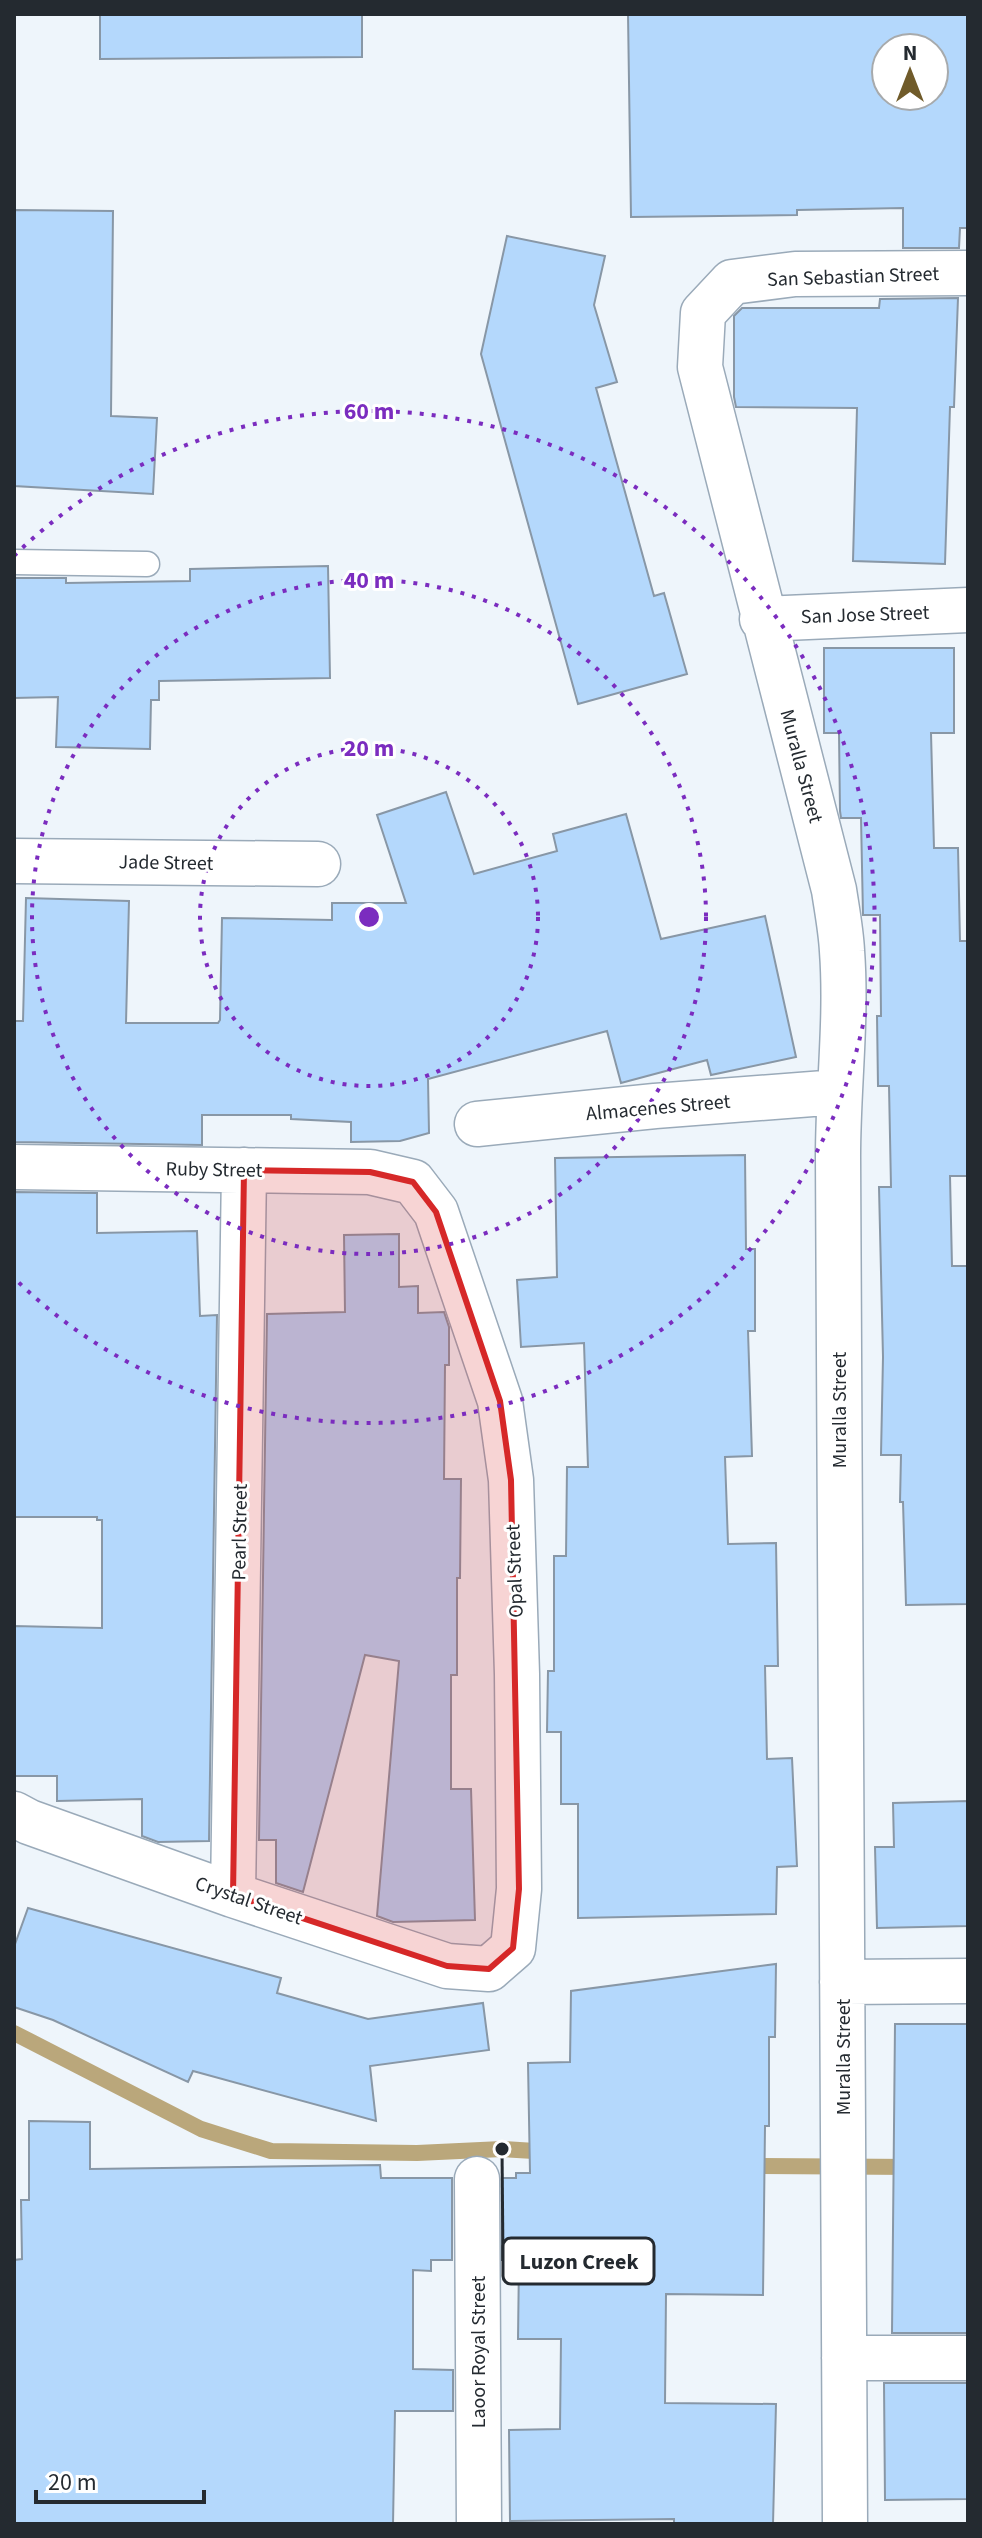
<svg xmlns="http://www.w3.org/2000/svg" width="982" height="2538" viewBox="0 0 982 2538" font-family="'Source Sans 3',sans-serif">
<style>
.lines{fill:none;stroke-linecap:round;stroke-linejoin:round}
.stream{stroke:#baa77b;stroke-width:16}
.building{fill:#b4d8fc;stroke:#8897a6;stroke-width:2;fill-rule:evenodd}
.service-casing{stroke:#9aaab9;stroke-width:27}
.minor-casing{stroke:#9aaab9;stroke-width:47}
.service{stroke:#fff;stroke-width:24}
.minor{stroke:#fff;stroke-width:44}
.marked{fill:#d62828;fill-opacity:0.2;stroke:#d62828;stroke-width:6;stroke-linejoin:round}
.ring{fill:none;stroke:#7b2cbf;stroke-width:4;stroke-dasharray:4 8}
.labels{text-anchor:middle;stroke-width:6;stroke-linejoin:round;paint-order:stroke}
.street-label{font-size:20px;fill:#242a30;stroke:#fff}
.centre{fill:#7b2cbf;stroke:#fff;stroke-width:4}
.ring-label{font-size:24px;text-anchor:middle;font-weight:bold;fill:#7b2cbf;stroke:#fff;stroke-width:6;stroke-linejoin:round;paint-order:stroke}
.leader{fill:none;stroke:#242a30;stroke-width:3}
.callout-dot{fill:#242a30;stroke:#fff;stroke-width:3}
.callout{fill:#fff;stroke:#242a30;stroke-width:3}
.callout-label{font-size:22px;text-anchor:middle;font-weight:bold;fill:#242a30}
</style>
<rect width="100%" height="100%" fill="#eef5fb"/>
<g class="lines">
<!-- stream -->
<path class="stream" d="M14,2033L201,2129L271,2151L417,2153L502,2149L551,2152
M746,2166L914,2167"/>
</g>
<!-- building -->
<path class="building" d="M100,14H362V57L100,59Z
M628,14H968V228H960L959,248H903V208L797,210V215L631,217ZM886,48H934V96H886Z
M14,210L113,211L111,416L157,418L153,494L14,486Z
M507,236L605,256L594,305L617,382L596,388L654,596L664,593L687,674L578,704L481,354Z
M958,298L954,407H950L945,564L853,561L857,408L736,407L734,397V316L742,308H879L880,299Z
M328,566L330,678L159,681V700H151L150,749L56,747L58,697L14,698V578H66V583L190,581V569Z
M824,648H954V733H931L934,848H958L960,941H968V1176H950L952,1266H968V1604L906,1605L903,1502H900L901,1455H881L883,1357L879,1187H891L889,1086H878L877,1016H881L880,915H863L861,818H841L840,811L839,733H824Z
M446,792L474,874L557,851L553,834L626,814L661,939L765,916L796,1057L711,1075L707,1060L621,1083L607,1031L428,1079L429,1133L400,1141L351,1142V1122L291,1119V1115H202V1145L14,1142V1021H23L26,898L129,901L126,1023H218L220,1020L222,918L332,920V903H406L377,815Z
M745,1155L746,1249H755V1331H748L752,1456L725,1457L728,1544L776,1543L778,1666H765L767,1759L792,1758L797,1866L777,1867L776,1914L578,1918V1804H561V1732H547L548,1671H554V1556H566L567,1467H588L584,1343L521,1347L517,1280L557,1277L555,1158Z
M14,1192L97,1193V1233L197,1231L200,1316L217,1315L209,1841L158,1842L142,1836V1799L57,1801V1776H14V1626L102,1628V1520H97V1517H14Z
M399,1234V1287L418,1286V1313L444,1312L449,1327V1365H445L444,1479H461L460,1578H457V1675H451V1789H471L475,1920L393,1922L377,1916L399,1661L365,1655L303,1892L276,1883V1840H259L267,1314L345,1312L344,1235Z
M968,1801V1926L877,1928L875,1847H894L893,1803Z
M28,1908L281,1978L277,1993L368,2019L483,2003L489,2050L370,2066L376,2121L193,2071L188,2082L53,2020L14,2007V1947Z
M776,1964L775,2037H769V2126H765L763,2295L666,2294L665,2403L776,2404L773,2524H674V2519L510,2521L509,2430L560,2429L561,2339H518L519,2260H502V2178H516V2173H530L528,2063L570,2062L571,1991Z
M895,2024H968V2333H892Z
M29,2121L90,2122V2169L380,2165L381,2178H452V2260H431V2271L413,2270V2369L453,2370V2411H395L393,2524H14V2260L22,2259L21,2200H29Z
M884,2383H968V2499L885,2500Z"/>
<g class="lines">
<defs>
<path id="service" d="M14,562L147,564"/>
<path id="minor" d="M762,619L968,610
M14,861L318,864
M477,1124L655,1106L838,1092
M14,1167L370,1172L413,1182L436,1212L500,1401L511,1480L517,1674L519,1889L513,1948L489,1969L447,1966L233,1895L29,1822L14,1814
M233,1895L244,1170
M842,1982L968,1981
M477,2179L479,2524
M844,2358H968
M845,2524L838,1156C838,1088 847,1019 842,951C841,931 837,910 834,890L700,367L703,313L732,282L795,274L968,273"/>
</defs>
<!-- service casing -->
<use href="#service" class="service-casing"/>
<!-- minor casing -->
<use href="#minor" class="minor-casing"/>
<!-- service -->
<use href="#service" class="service"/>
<!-- minor -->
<use href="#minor" class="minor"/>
</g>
<!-- marked area -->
<path class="marked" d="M244,1170L370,1172L413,1182L436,1212L500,1401L511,1480L519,1889L513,1948L489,1969L447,1966L233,1895Z"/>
<!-- distance rings -->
<g class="ring">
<circle cx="369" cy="917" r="169"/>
<circle cx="369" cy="917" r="337"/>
<path d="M14 556A506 506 0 1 1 14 1278"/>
</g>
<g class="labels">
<!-- street labels -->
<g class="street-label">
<text transform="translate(853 276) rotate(-2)" y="7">San Sebastian Street</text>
<text transform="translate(865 614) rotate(-2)" y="7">San Jose Street</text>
<text transform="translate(802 766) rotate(75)" y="7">Muralla Street</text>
<text transform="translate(166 862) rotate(1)" y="7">Jade Street</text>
<text transform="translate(658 1107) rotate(-5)" y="7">Almacenes Street</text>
<text transform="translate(214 1169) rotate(1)" y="7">Ruby Street</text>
<text transform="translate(839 1410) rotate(-90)" y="7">Muralla Street</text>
<text transform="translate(239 1532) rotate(-89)" y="7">Pearl Street</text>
<text transform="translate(514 1571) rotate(-92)" y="7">Opal Street</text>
<text transform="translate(249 1900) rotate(19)" y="7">Crystal Street</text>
<text transform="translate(843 2057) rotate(-90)" y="7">Muralla Street</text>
<text transform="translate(478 2352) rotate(-90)" y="7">Laoor Royal Street</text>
</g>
</g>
<circle cx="369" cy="917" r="12" class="centre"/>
<g class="ring-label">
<text x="369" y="419">60 m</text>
<text x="369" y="588">40 m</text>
<text x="369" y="756">20 m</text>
</g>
<!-- callouts -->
<path class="leader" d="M502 2149L503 2261"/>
<circle class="callout-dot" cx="502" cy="2149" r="8"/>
<rect class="callout" x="503" y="2238" width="151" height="46" rx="8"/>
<g class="callout-label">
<text x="579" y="2269">Luzon Creek</text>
</g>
<!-- border -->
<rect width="982" height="2538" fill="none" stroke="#242a30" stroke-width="32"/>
<!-- north arrow -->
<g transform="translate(910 72)"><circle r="38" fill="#ffffff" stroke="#a7aaac" stroke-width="2"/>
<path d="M0-6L14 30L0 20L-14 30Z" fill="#705b2a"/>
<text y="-12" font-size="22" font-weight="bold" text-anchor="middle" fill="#242a30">N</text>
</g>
<!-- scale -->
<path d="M36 2490v12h168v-12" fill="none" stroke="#242a30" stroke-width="4"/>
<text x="48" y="2490" font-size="24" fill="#242a30" stroke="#ffffff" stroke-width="6" paint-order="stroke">20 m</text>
</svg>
